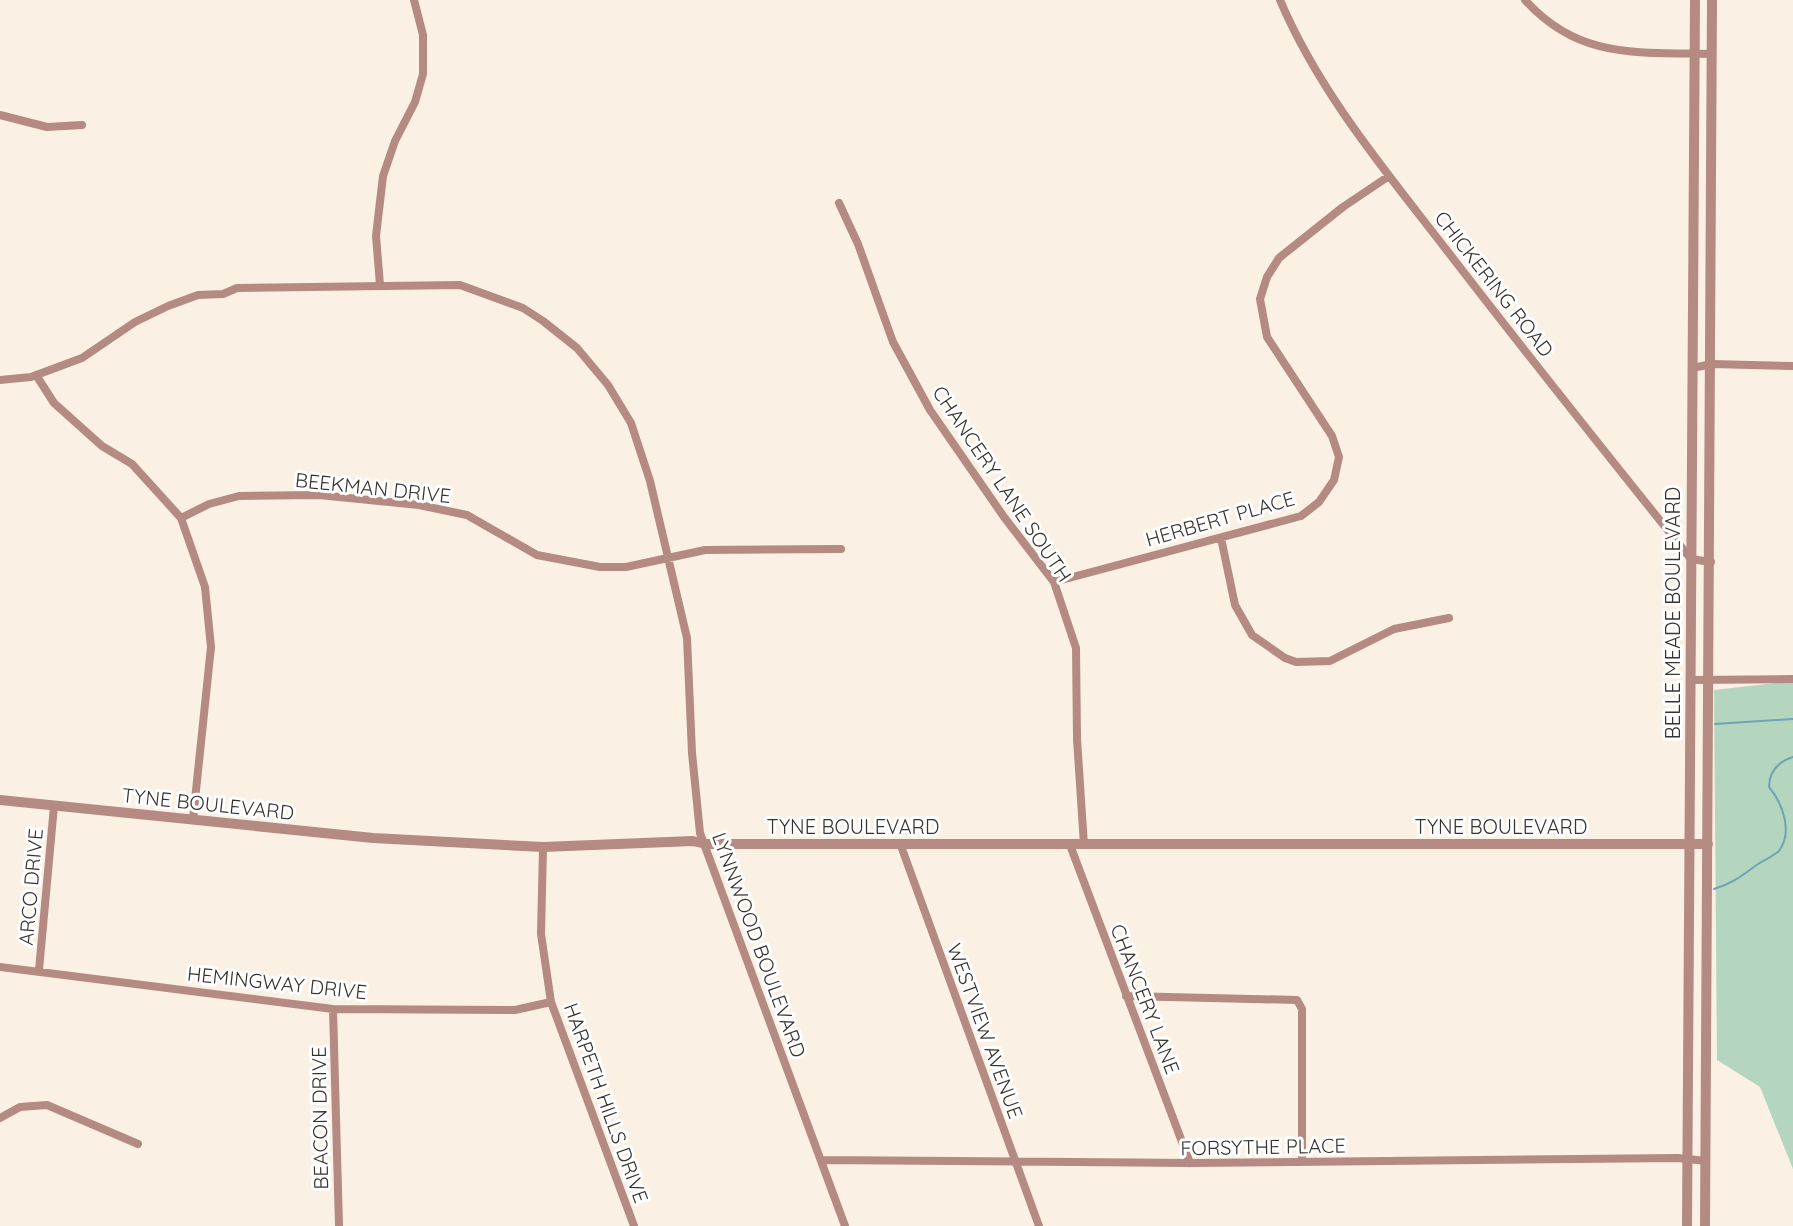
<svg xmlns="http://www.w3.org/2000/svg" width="1793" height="1226" viewBox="0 0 1793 1226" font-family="Quicksand,sans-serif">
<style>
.green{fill:#b5d6be}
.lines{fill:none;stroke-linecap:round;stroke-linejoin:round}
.stream{stroke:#6ea4b4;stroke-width:2}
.minor{stroke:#b58a82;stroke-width:8}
.tertiary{stroke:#b58a82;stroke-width:10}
.labels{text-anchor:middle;stroke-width:6;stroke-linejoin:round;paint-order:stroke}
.street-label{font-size:20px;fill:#37332f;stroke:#fff}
</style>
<rect width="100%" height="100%" fill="#fbf0e4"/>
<!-- green -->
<path class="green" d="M1793,681V1169L1760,1087L1717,1060L1714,690Z"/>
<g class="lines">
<!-- stream -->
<path class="stream" d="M1715,724L1793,719
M1714,889C1732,884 1743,875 1758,864C1765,860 1773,856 1779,851C1793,832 1783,804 1769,787C1769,771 1778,762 1793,757"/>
<!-- minor -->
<path class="minor" d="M1280,0C1319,92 1384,169 1445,248C1526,353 1608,456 1691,559L1711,562
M1525,0C1579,60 1638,52 1712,54
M0,115L47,127L82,125
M839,203L858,244L893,342L930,410L1004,517L1054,582L1076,648L1077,739L1084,845
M380,285L376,236L383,176L395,141L415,102L423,74V35L414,0
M1692,368L1712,364L1793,366
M36,375L54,403L102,446L132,464L181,518L205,587L211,647L193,819
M0,380L31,377L82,358L135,322L168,306L198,295L223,294L237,288L460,285L523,308L543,321L577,348L608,385L631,423L650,481L687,638L692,753L700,833L845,1226
M181,518L209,504L239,496L319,495L419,505L467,515L537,555L600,567H626L705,550L841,549
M1221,538L1235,605L1252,635L1285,658L1296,662L1330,661L1394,629L1449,618
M1054,582L1301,516L1319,502L1334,480L1339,457L1332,436L1267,337L1260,299L1267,277L1279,258L1343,207L1389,176
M1690,680L1793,679
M1070,845L1190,1163
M901,846L1039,1226
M543,847L541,934L551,1002L634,1226
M0,967L333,1009L515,1010L551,1002
M39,970L54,806
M1126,996L1297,1000L1302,1009V1162
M333,1009L339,1226
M0,1118L20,1107L47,1105L138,1144
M821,1160L1190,1163L1678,1158L1706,1161"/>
<!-- tertiary -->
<path class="tertiary" d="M0,800L373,838L543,847L693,841L706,844H1708
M1687,1226L1695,0
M1705,1226L1712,0"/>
</g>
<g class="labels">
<!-- street labels -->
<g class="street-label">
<text transform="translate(1494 284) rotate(52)" y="7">CHICKERING ROAD</text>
<text transform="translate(1002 484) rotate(56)" y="7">CHANCERY LANE SOUTH</text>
<text transform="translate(373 488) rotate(6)" y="7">BEEKMAN DRIVE</text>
<text transform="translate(1220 519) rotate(-16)" y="7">HERBERT PLACE</text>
<text transform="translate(1673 613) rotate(-90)" y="7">BELLE MEADE BOULEVARD</text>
<text transform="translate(208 804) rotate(6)" y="7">TYNE BOULEVARD</text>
<text x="853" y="834">TYNE BOULEVARD</text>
<text x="1501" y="834">TYNE BOULEVARD</text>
<text transform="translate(31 887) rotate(-85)" y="7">ARCO DRIVE</text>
<text transform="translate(759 945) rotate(70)" y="7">LYNNWOOD BOULEVARD</text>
<text transform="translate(277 983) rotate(6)" y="7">HEMINGWAY DRIVE</text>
<text transform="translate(1145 999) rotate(69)" y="7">CHANCERY LANE</text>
<text transform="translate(985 1031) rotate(70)" y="7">WESTVIEW AVENUE</text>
<text transform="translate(606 1103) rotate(70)" y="7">HARPETH HILLS DRIVE</text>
<text transform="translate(320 1118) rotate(-91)" y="7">BEACON DRIVE</text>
<text transform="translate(1263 1147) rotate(-1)" y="7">FORSYTHE PLACE</text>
</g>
</g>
</svg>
